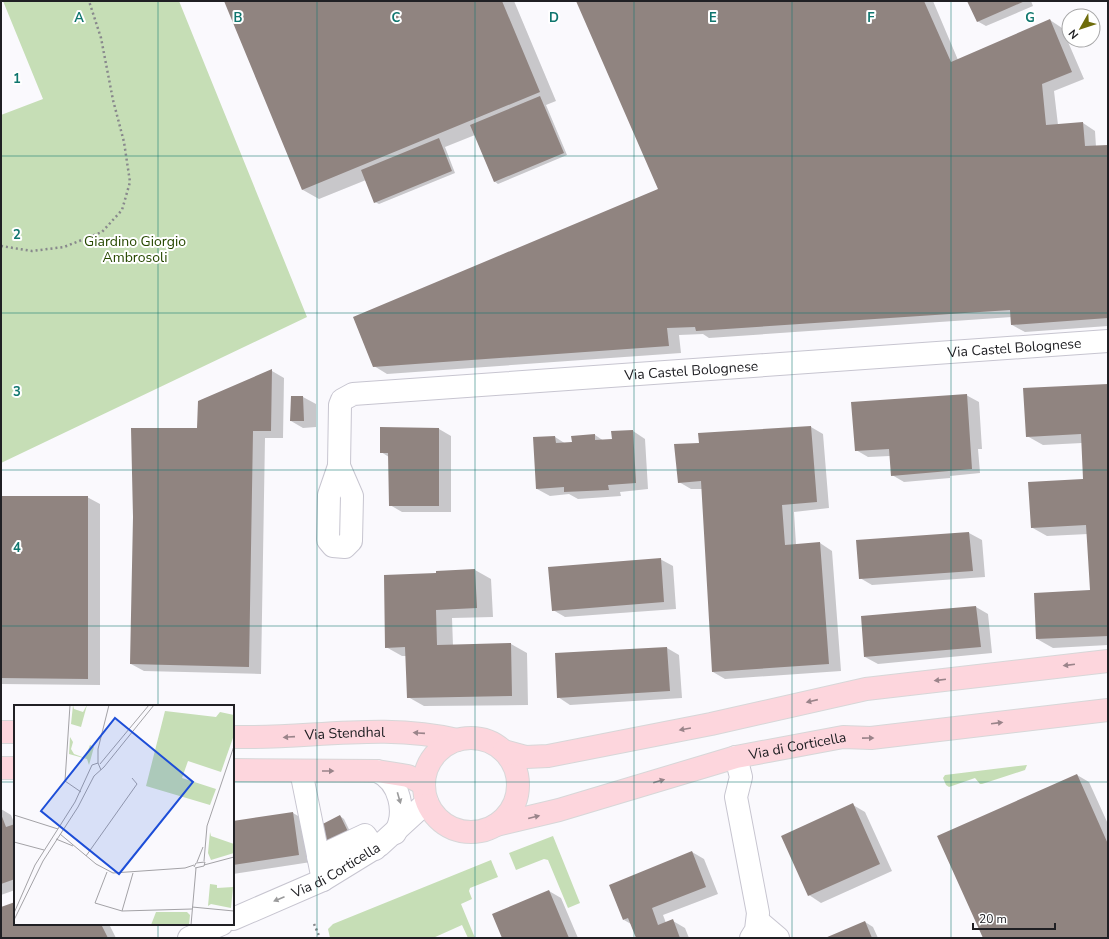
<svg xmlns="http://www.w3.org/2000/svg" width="1109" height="939" viewBox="0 0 1109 939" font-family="'Nunito Sans',sans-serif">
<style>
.green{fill:#c6deb6}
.shadow{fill:#0003}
.building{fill:#908480}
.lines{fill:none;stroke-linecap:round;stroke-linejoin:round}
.minor-casing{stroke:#c7c5d0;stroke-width:24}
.major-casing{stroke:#d7d7d8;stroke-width:24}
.path{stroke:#88888c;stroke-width:2.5;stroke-dasharray:2 3;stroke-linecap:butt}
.minor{stroke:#fff;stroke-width:22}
.major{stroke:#fdd6dd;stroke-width:22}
.oneway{fill:#9a848a}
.oneway2{fill:#9b9b9c}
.grid{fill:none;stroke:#0f766e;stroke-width:1;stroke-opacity:0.55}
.labels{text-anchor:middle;stroke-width:4;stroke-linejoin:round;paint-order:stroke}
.park-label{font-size:14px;fill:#274800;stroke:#fff}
.street-label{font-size:14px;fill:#202024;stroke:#fff}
.inset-road{fill:none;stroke:#a3a2a6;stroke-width:1}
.view{fill:#1d4ed8;fill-opacity:0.15;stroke:#1d4ed8;stroke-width:2}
.inset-edge{fill:none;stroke:#202024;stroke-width:2}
.grid-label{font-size:13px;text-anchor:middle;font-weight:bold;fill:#0f766e;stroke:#fff;stroke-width:4;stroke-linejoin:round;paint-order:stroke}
</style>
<rect width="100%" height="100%" fill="#faf9fd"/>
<!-- green -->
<path class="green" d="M3,1H179L307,317L1,463V115L43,99Z
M1027,765L1025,770L982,784H980L975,778L949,787L946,785L943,778L945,775Z
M553,836L580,903L568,908L548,860L544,859L516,870L509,853Z
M491,860L498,877L470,888L469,891L472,899L461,904L475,938H468L462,925L433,938H330L328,929L333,924Z"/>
<!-- shadow -->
<path class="shadow" d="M225,1H514L556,101L546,105L567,155L498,184L494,181L475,135L445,147L455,173L379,204L375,202L366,180L319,199L303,190Z
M577,1H933L958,60L1050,20L1062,28L1084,79L1054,91L1058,125L1083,123L1095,131L1096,147L1108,146V326L1025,332L1012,325V317L709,338L703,334L679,335L681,353L387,374L374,366L659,189Z
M968,1H1031L1033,6L986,26L977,21Z
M272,371L284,378L283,438H265L261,674L144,671L131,664L198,429L199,401Z
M1108,385V645L1053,648L1037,639L1091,591L1088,534L1047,536L1031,527L1084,480L1082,443L1043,445L1027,436Z
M966,395L979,402L982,449H978L980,473L950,476V478L904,482L892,475L890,456L868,457L856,450Z
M291,397H303L316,404V427L303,428L291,421Z
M811,427L823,434L829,508L794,512L796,545L820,543L832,551L841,671L725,679L713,672L703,489H691L679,482L700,444Z
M381,428L439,429L451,436V512H402L390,505L389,457L381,452Z
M633,431L645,439L648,489L620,492L621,496L578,499L569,494L550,496L537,489L555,437L566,444L595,435L604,441L613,440Z
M1,497H87L100,504V685L1,684Z
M969,533L982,540L985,577L872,585L860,578L857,541Z
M660,559L673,566L676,609L565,617L553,610Z
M475,570L491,579L493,617L452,618L453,646L511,644L527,653L528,705L424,706L408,697L407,656H402L386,647L437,574Z
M976,607L988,614L992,653L878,664L865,657Z
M667,648L679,655L682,698L570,705L558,697Z
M1077,775L1089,782L1108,824V938H984Z
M853,805L865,812L892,871L821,903L809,895Z
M1,809L11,815L15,825V890L1,895Z
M293,813L305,820L311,862L233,874V822Z
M340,816L344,819L358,848L331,860Z
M692,852L704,859L718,894L663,915L666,923L673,921L685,928L689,938H637L631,924L624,920Z
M549,891L561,898L578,938H503Z
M15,903V924H109L116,938H1V908Z
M865,922L873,927L878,938H828Z"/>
<!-- building -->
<path class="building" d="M224,1H502L540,92L302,190Z
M576,1H924L951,62L1050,19L1072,72L1042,84L1046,125L1083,122L1085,146L1108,145V318L1011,325L1010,310L696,331L695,327L667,328L669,346L373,367L353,317L658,189Z
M967,1H1025L977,22Z
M540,96L564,153L494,182L470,125Z
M439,138L452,171L374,203L361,170Z
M272,369L271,431H253L249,667L130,664L133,517L131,428H197L198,401Z
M1108,384V636L1036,639L1034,593L1090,590L1086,525L1031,528L1028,482L1083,479L1081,434L1026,437L1023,388Z
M967,394L972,469L891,476L889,449L855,451L851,402Z
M291,396H303L304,421H290Z
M811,426L817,502L782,505L785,545L820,542L829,664L712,672L701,481L678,483L674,444L699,443L698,433Z
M380,427L439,428V506H389L388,453H380Z
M633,430L636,483L608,485L609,490L564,492V487L536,489L533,437L555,436L556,443L572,442L571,436L595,434V440L612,439L611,431Z
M1,496H88V679L1,678Z
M969,532L973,571L859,579L856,540Z
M661,558L664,602L552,611L548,567Z
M475,569L477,608L436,610L437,645L511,643L512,696L407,698L405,647L385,648L384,575L436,573V571Z
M976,606L981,647L864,657L861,616Z
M667,647L670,691L557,698L555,653Z
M1077,774L1108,844V938H983L937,836Z
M853,803L880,864L808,896L781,836Z
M293,812L299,855L233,865V821Z
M1,814L6,827L15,824V879L1,884Z
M340,815L355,846L327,858L313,829Z
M692,851L706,887L652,908L658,925L673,919L680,938H636L628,918L623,920L609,885Z
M549,890L569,938H502L492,914Z
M15,902V924H101L108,938H1V907Z
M865,921L872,938H825Z"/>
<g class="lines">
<defs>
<g id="minor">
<path id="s1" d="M339,466L340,405L342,400L353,394L1108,341"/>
<path d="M339,466L352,496L351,541L345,547L333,546L328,540L329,495Z"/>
<path d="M736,757L741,777L736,797L758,913L756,930L751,938"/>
<path d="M301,771L323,880"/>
<path d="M377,771C400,781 407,813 395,833"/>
<path d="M318,857L365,835L375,849"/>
<path id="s2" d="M233,919L323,880L380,845L427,802"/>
<path d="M758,921L778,938"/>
<path d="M189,938L222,924"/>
</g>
<g id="major">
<path d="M1,732H15"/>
<path id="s3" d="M233,737C307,739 384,722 457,740"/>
<circle cx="471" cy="785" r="47"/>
<path d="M504,751L526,757L548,756L711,724L866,689L1108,661"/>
<path d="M1,768H15"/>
<path d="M233,770L377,771L408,776L424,784"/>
<path id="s4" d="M496,825L559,810L736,757L843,737L871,738L1108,710"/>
</g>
</defs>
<!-- minor casing -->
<use href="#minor" class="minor-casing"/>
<!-- major casing -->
<use href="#major" class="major-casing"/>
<!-- path -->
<path class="path" d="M1,246L32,251L64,247L102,232L122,210L130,182L124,142L113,100L101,38L89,1
M314,924L320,938"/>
<!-- minor -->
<use href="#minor" class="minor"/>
<!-- major -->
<use href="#major" class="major"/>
</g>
<!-- one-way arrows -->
<defs><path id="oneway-solid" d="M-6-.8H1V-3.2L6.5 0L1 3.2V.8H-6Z"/></defs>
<g class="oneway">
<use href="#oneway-solid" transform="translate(1069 665) rotate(173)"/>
<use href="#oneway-solid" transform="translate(940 680) rotate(173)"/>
<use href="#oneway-solid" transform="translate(812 701) rotate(167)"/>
<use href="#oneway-solid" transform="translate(997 723) rotate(-7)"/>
<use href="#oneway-solid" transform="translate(685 729) rotate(170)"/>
<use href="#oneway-solid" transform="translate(419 733) rotate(-176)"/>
<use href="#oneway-solid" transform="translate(289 737) rotate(176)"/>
<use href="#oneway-solid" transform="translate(868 738) rotate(-1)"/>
<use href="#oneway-solid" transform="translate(328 771)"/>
<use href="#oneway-solid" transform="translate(659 781) rotate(-16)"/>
<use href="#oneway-solid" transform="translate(534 817) rotate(-14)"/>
</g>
<g class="oneway2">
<use href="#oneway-solid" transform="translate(399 798) rotate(74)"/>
<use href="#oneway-solid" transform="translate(279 899) rotate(157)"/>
</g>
<!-- grid -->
<path class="grid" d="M158,1V706M317,1V938M475,1V938M634,1V938M792,1V938M951,1V938M1,156H1108M1,313H1108M1,470H1108M1,626H1108M1,782H15M233,782H1108M158,924V938"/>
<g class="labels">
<!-- park labels -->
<g class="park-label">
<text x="135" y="246">Giardino Giorgio<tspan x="135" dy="16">Ambrosoli</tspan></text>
</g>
<!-- street labels -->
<g class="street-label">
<text dy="5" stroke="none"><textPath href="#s1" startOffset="742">Via Castel Bolognese</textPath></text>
<text dy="5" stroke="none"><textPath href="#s1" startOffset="418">Via Castel Bolognese</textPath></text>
<text dy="5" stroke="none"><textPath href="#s3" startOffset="112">Via Stendhal</textPath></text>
<text dy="5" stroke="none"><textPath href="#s4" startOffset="312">Via di Corticella</textPath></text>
<text dy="5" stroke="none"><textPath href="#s2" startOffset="114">Via di Corticella</textPath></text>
</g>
</g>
<!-- overview -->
<g transform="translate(14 705)">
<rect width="220" height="220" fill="#faf9fd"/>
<path d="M59,0L60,4L69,7L73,0L67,22L57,19ZM151,6L202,12L206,7L220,10V30L207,67L174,56L168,73L202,84L196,100L132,81ZM56,32L59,37L57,44L60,49L71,53L76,40L80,42L75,60L73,54L55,49ZM196,127L197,131L220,139V148L197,155L194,148ZM196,179L203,180V183L219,182L217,203L197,199L194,201ZM142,207H173L176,210L175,220H137Z" fill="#c6deb6"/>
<path class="inset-road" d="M56,0L51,76L67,87M84,58V44L95,0M86,59L135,0M0,110L44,124M46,129L82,159L99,168L171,163L180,160M42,134L59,141M0,137L30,145M72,151L123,79L118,73M190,156L193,121L220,41M183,157L189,142M190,160L220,152M180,162L182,158L191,157L190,161L181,163M93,167L81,198L108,206L178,204M178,202L220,206M108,206L119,168M0,208L21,160L61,97L78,60L84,58L87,65M0,215L29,156L64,102L80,71L90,62L140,0M177,220L182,163"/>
<path class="view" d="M101,13L179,77L105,169L27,106Z"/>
<rect width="220" height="220" class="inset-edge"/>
</g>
<g class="grid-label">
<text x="79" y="22">A</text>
<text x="238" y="22">B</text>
<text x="396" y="22">C</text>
<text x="554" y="22">D</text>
<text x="713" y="22">E</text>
<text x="871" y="22">F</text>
<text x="1030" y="22">G</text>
<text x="17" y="83">1</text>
<text x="17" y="239">2</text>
<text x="17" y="396">3</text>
<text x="17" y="552">4</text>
</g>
<!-- border -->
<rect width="1109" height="939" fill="none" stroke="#202024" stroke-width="4"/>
<!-- north arrow -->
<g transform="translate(1081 28) rotate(231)"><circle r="19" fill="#ffffff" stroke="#a6a6a7"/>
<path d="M0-3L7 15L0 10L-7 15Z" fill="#6e6c0a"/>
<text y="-6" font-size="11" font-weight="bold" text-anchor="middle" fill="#202024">N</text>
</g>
<!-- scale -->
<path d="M973 923v6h82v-6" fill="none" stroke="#202024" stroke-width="2"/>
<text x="979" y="923" font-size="12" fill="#202024" stroke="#ffffff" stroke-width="3" paint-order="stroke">20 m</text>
</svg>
